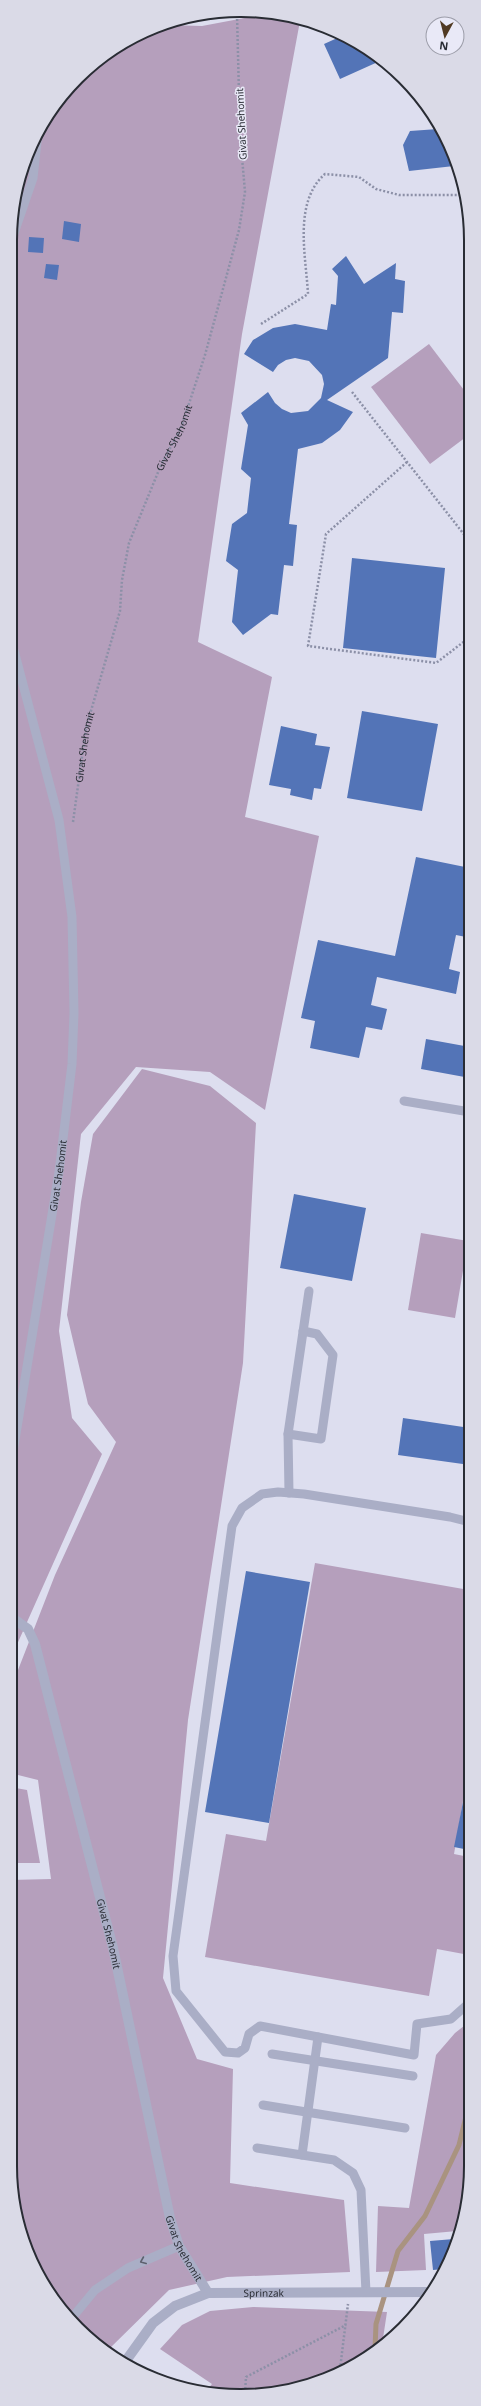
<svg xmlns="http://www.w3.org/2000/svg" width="481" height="2406" viewBox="0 0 481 2406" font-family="'Noto Sans',sans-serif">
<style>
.green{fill:#b59fbc}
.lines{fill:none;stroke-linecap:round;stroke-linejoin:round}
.stream{stroke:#a99380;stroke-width:5}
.building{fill:#5374b7}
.path{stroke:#8c90a7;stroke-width:2.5;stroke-dasharray:2 2;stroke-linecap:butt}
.service{stroke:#aaaec6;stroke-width:9}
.minor{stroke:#aaaec6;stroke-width:10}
.tertiary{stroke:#aaaec6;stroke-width:10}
.oneway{stroke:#5d606e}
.labels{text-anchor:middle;stroke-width:3;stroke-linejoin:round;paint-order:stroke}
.street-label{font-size:10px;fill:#292c34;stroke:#e9e9f7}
.rim{fill:none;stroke:#292c34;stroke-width:2}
</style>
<rect width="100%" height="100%" fill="#dddeef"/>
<!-- green -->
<path class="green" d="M255,16L300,21L242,334L198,642L272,677L245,817L319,836L265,1110L210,1072L136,1067L81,1134L59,1331L72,1418L102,1454L11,1658L12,211L41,125L100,58L166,25L202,26Z
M429,344L470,398V434L430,464L371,387Z
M142,1069L210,1086L256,1123L243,1363L188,1720L163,1978L197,2059L233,2069L230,2183L344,2200L350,2272L227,2277L169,2290L108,2350L77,2328L27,2253L10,2166V1880L51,1879L38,1780L10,1773L11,1688L55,1575L116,1442L88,1404L67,1315L81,1202L93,1134Z
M421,1233L468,1241L455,1318L408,1310Z
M315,1563L469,1590V1766L454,1854L469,1857V1955L437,1949L429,1996L205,1957L226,1834L266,1841Z
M10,1787L27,1790L40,1863H10Z
M469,2022V2195L457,2231L424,2234L426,2270L376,2272L378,2206L409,2208L436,2055L455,2033Z
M253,2307L387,2312L382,2345L314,2384L226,2396L207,2390L212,2384L160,2349L182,2325L210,2311Z"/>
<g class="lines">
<!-- stream -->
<path class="stream" d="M375,2349L376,2324L398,2251L425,2216L439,2187L459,2145L469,2104"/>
</g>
<!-- building -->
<path class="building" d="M344,35L380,61L340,79L324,44Z
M438,129L452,150L454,166L409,171L403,145L410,131Z
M64,221L81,224L79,242L62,239Z
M29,237L44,238L43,253L28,252Z
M346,256L364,284L396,263L395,279L405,281L403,313L392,312L388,358L327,400L353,412L340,430L322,443L298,449L289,524L297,525L293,566L284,565L278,615L271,614L243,635L232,622L238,570L226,561L232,524L247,513L251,478L241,469L248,425L241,413L268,392L275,403L282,409L291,413L308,411L321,398L324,384L322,375L309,361L295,358L286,360L278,365L273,372L244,354L253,340L273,328L295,324L327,330L331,304L336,305L338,276L332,269Z
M46,264L59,265L57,280L44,278Z
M352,558L445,568L436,658L343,648Z
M362,711L438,724L422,811L347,798Z
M281,726L317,734L315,745L330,747L321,789L314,788L312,800L290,795L291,789L269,785Z
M416,857L470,868V918L466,937L456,935L449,969L460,972L456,994L377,977L371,1005L387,1009L382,1030L366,1027L359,1058L310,1048L315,1021L301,1018L318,940L395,956Z
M426,1039L470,1047V1078L421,1069Z
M294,1194L366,1208L352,1281L280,1268Z
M403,1418L470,1428V1465L398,1455Z
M246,1571L310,1582L269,1823L205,1812Z
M463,1802L469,1803V1850L454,1847Z
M454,2239L444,2269L433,2270L430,2241Z"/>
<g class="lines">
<!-- path -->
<g class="path">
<path d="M261,324L308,294C306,256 293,202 325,174L359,177L376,189L399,195H463"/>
<path d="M352,392L470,542"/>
<path d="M407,462L326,534L308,646L436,663L470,637"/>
<path id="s1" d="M73,822L86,728L120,611L122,580L129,543L161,465L181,428L205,355L239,230L245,192L240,134L237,14"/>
<path d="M340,2369L348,2304"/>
<path d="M245,2393L246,2377L346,2325"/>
</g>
<!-- service -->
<g class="service">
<path d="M12,239L33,178L38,133"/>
<path d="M404,1101L470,1112"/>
<path d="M288,1434L321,1439L333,1355L317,1334L303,1331"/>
<path d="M289,1493L288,1434L309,1291"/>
<path id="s2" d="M11,1495L13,1452L59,1172L72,1064L74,1013L72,917L59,820L12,643"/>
<path d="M11,1577L14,1619"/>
<path d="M469,2003L451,2019L417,2024L414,2055L260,2026L249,2034L245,2048L238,2053L225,2052L176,1991L173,1956L232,1526L242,1508L262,1494L278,1492L304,1494L450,1517L470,1522"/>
<path d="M272,2054L413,2076"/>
<path d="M263,2105L405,2128"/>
<path d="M257,2148L334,2160L353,2173L361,2190L366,2292"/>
<path d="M302,2155L318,2037"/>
<path d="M71,2319L95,2290L128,2268L179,2246"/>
</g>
<!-- minor -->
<path class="minor" id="s3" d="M11,1620L14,1619L28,1629L35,1644L113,1948L170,2218L179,2246L208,2293"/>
<!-- tertiary -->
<path class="tertiary" id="s4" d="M125,2362L153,2323L175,2306L208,2293L431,2292"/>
</g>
<!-- one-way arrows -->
<defs><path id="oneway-chevron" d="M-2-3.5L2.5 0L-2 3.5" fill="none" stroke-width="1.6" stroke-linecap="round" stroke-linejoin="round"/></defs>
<use class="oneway" href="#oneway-chevron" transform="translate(143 2261) rotate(157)"/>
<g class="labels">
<!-- street labels -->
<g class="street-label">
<text transform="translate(241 124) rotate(-93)" y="4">Givat Shehomit</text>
<text dy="4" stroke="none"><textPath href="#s1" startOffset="400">Givat Shehomit</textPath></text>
<text dy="4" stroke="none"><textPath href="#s1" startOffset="76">Givat Shehomit</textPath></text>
<text dy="4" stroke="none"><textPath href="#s2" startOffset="323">Givat Shehomit</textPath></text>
<text dy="4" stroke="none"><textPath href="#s3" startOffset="336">Givat Shehomit</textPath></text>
<text dy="4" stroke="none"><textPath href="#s3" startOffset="660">Givat Shehomit</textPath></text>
<text dy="4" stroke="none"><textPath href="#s4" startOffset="167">Sprinzak</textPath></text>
</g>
</g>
<!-- crop -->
<path d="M0 0H481V2406H0ZM240 17H241A223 223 0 0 1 464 240V2166A223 223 0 0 1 241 2389H240A223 223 0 0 1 17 2166V240A223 223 0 0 1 240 17Z" fill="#dadae7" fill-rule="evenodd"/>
<path class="rim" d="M240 17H241A223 223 0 0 1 464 240V2166A223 223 0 0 1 241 2389H240A223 223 0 0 1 17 2166V240A223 223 0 0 1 240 17Z"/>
<!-- north arrow -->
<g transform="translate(445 36) rotate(187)"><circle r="19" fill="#e9e9f7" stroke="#9c9da9"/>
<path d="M0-3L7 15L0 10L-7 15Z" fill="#513a23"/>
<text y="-6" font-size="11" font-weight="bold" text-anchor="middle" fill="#292c34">N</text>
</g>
</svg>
